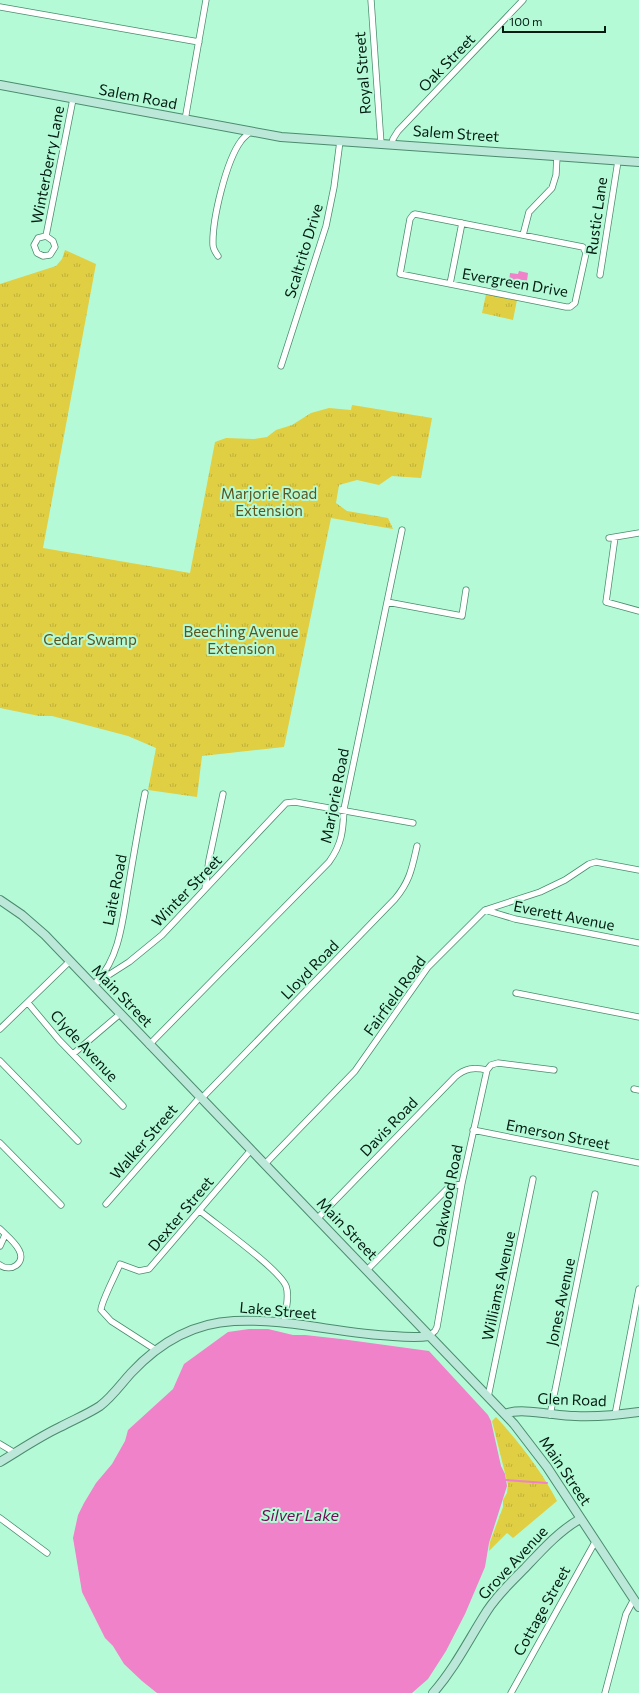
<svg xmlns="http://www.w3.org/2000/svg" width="639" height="1693" viewBox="0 0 639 1693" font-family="Commissioner,sans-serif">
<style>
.park{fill:url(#park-tufts)}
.water{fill:#ef82c9}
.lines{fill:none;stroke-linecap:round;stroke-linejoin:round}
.stream{stroke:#ef82c9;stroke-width:2}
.street-casing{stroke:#4a8c6d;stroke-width:7}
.secondary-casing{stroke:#4a8c6d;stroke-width:10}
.street{stroke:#fff;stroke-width:5.5}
.secondary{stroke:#bbe8d8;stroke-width:8}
.labels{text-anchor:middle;stroke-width:4;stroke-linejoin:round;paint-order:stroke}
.street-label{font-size:15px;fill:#021c11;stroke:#b5fad7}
.park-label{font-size:15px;fill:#5c551e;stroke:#b5fad7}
.water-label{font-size:16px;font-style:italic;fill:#700d56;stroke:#b5fad7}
</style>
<defs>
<pattern id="park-tufts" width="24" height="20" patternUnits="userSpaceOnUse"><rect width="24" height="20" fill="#e0ce43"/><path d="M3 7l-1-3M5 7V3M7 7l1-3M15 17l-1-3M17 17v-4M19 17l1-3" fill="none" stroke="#bfb03a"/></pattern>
</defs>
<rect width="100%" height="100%" fill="#b5fad7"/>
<!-- park -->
<path class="park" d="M65,250L96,264L43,548L190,573L215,442L226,438L254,439L267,437L276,430L292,425L311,413L329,408L351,410L352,405L432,418L421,478L392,476L379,485L357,480L339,485L336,503L347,511L388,518L393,529L331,518L284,747L202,756L197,797L148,790L156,748L128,736L52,716H39L0,708V284L56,266L62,259Z
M486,294L517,300L513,320L482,313Z
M496,1417C520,1443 541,1470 557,1501L513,1538L507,1533L489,1551L490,1542L503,1507V1500L507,1493L508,1485L492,1421Z"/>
<!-- water -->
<path class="water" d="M519,271L528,273L527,281L517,279L516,283L509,282L510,273L518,274Z
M249,1329H268L293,1335H305L341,1339L429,1351L488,1415L491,1421L501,1466L505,1474L507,1486L489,1543L485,1567L465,1614L446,1651L428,1679L412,1693H157L142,1681L124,1664L113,1646L105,1638L82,1592L73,1538L78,1515L84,1503L96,1483L112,1464L125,1441L128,1430L173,1389L184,1364L228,1332Z"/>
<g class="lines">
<!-- stream -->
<path class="stream" d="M506,1480L547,1483"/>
<defs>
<path id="street" d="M371,0L381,144
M0,7L199,42
M185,120L206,0
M392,144L393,139L398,131L523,0
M415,214L583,247L586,253L575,303L570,307H566L400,274L410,219L413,215Z
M523,235L529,212L552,188L556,175L557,156
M46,236L38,238L34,245L37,253L43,256L50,255L55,247L53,241L46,236L73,99
M218,256C216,253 213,249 213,245C212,220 226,161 241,141C243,138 247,135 250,132
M600,275L618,161
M450,284L462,223
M281,366L326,226L334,187L340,141
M615,537L606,602L639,611
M609,538L639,533
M387,602L462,616L466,590
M205,889L209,860L223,794
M485,910L515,919L639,943
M97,981C121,956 123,915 129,883C134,853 139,823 145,793
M93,985L129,962L162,935L286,803L295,802L413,823
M516,993L639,1017
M28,1003L59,1040L123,1106
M0,1029L70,961
M149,1045L329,862C342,844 343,831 344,809L402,530
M73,1054L120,1014
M0,1061L78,1141
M634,1089L639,1090
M201,1099L395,899C410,881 412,868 417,846
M473,1130L639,1163
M0,1143L61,1205
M265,1164L355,1071L428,967L485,910L540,892L565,880L589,864L596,862L639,870
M106,1204L200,1097
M200,1211C217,1225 279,1269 286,1286C290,1297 285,1312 284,1323
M317,1219L455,1077C465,1068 474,1067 487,1070
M0,1229C6,1235 15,1242 19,1250C26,1263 11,1273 0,1265
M0,1246L5,1235
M367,1270L447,1189L462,1183
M429,1336L435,1331L437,1327L462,1183L487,1070L491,1065L498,1063L554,1070
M156,1350L111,1321L101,1310C101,1302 116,1274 120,1264L139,1271L149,1269L251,1150
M488,1397L533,1179
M550,1415L595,1194
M615,1415L639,1289
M0,1444L15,1453
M0,1518L47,1553
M511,1693L595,1542
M605,1693L626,1614L634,1599"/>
<path id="secondary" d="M0,85L281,137L639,162
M0,900L22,915L45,935L514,1424L547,1467L639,1607
M505,1414C520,1407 556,1416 575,1416C596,1417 618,1415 639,1412
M0,1462C20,1450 39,1437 60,1427C73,1420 88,1414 100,1406C112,1397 121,1384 131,1373C158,1344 193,1323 234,1321C287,1318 340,1334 393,1336C405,1337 417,1338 429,1336
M433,1693C455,1668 469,1639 487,1611C497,1595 512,1581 525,1568C542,1550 559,1531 580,1519"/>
</defs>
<!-- street casing -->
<use href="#street" class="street-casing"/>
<!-- secondary casing -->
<use href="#secondary" class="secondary-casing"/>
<!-- street -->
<use href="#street" class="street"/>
<!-- secondary -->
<use href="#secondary" class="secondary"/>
</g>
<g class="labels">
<!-- street labels -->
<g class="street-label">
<text transform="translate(447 63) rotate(-46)" y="5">Oak Street</text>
<text transform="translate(363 73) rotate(-94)" y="5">Royal Street</text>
<text transform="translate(138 97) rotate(11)" y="5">Salem Road</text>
<text transform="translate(456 134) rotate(4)" y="5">Salem Street</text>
<text transform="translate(48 165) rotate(-79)" y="5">Winterberry Lane</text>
<text transform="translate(597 216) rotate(-82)" y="5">Rustic Lane</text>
<text transform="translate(304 251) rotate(-73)" y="5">Scaltrito Drive</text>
<text transform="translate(515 283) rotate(10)" y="5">Evergreen Drive</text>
<text transform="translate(335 796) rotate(-79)" y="5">Marjorie Road</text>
<text transform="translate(115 890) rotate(-79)" y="5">Laite Road</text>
<text transform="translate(187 891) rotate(-46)" y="5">Winter Street</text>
<text transform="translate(564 916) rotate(11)" y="5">Everett Avenue</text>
<text transform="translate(310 970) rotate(-46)" y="5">Lloyd Road</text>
<text transform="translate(122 996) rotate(46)" y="5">Main Street</text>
<text transform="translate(395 996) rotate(-54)" y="5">Fairfield Road</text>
<text transform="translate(84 1046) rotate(47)" y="5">Clyde Avenue</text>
<text transform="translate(389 1127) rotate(-46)" y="5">Davis Road</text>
<text transform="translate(558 1135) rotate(11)" y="5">Emerson Street</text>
<text transform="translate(144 1142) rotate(-49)" y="5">Walker Street</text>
<text transform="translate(448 1196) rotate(-79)" y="5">Oakwood Road</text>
<text transform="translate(181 1214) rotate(-50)" y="5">Dexter Street</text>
<text transform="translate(347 1229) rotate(46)" y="5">Main Street</text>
<text transform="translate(499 1286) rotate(-78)" y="5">Williams Avenue</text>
<text transform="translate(561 1302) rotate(-78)" y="5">Jones Avenue</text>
<text transform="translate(278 1311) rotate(5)" y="5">Lake Street</text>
<text transform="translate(572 1400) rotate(2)" y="5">Glen Road</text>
<text transform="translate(565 1471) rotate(56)" y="5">Main Street</text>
<text transform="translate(513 1563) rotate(-47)" y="5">Grove Avenue</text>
<text transform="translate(542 1611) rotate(-61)" y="5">Cottage Street</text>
</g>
<!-- park labels -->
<g class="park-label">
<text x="269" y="499">Marjorie Road<tspan x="269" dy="17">Extension</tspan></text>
<text x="241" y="637">Beeching Avenue<tspan x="241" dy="17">Extension</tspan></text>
<text x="90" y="645">Cedar Swamp</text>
</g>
<!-- water labels -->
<g class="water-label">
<text x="300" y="1521">Silver Lake</text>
</g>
</g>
<!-- scale -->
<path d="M503 26v6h102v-6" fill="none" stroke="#021c11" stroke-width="2"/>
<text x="509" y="26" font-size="12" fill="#021c11" stroke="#b5fad7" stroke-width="3" paint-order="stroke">100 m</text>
</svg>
